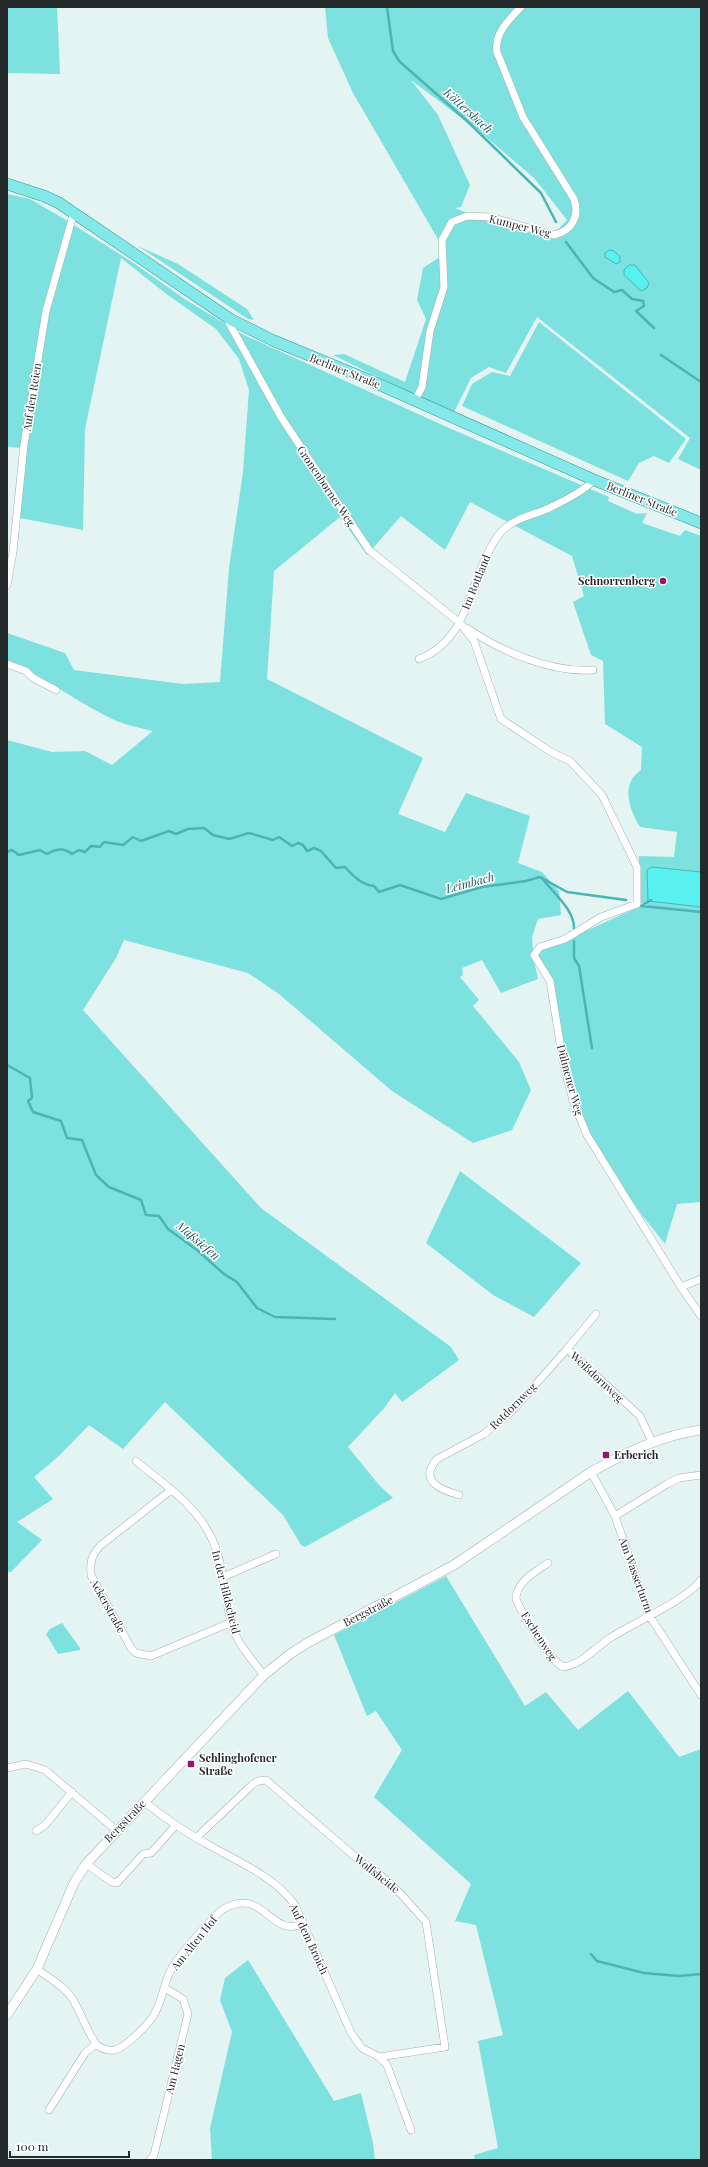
<svg xmlns="http://www.w3.org/2000/svg" width="708" height="2167" viewBox="0 0 708 2167" font-family="'Playfair Display',serif">
<style>
.green{fill:#7de1df;fill-rule:evenodd}
.water{fill:#58f1f0;stroke:#49b6b5}
.lines{fill:none;stroke-linecap:round;stroke-linejoin:round}
.stream{stroke:#49b6b5;stroke-width:2.5}
.minor-casing{stroke:#a1b1b0;stroke-width:8}
.tertiary-casing{stroke:#a1b1b0;stroke-width:10}
.primary-casing{stroke:#2e9c9b;stroke-width:12}
.minor{stroke:#fff;stroke-width:7}
.tertiary{stroke:#fff;stroke-width:9}
.primary{stroke:#85e8e8;stroke-width:11}
.poi-dot{fill:#95166f;stroke:#fff;stroke-width:1.5}
.labels{text-anchor:middle;stroke-width:3;stroke-linejoin:round;paint-order:stroke}
.street-label{font-size:11px;fill:#252b2b;stroke:#fff}
.poi-label{font-size:11px;font-weight:bold;fill:#252b2b;stroke:#fff;text-anchor:start}
.water-label{font-size:12px;font-style:italic;fill:#1c5b5b;stroke:#fff}
</style>
<rect width="100%" height="100%" fill="#e3f4f3"/>
<!-- green -->
<path class="green" d="M7,7H57L60,74L7,73Z
M325,7H701V470L678,459L690,438L537,317L506,373L489,367L471,378L453,414L333,355L344,354L405,382L426,319L417,300L423,268L446,253L353,93L328,38ZM411,80L479,131L535,179L567,220L550,238L485,220L455,208L461,207L470,185L438,115Z
M7,194L30,199L66,220L132,262L186,300L244,335L449,428L609,497L608,501L637,514L647,513L642,523L680,536L685,530L701,536V1202L677,1204L665,1244L642,1215L587,1135L551,989L535,959L540,947L566,940L645,904L640,903L639,856L674,857L677,832L640,827C629,809 620,784 641,770L642,747L605,724L603,661L591,655L573,602L584,596L572,556L470,502L445,550L401,516L367,555L340,517L274,571L267,679L423,758L398,814L445,832L466,793L530,816L518,863L542,872L559,891L561,915L538,919L532,937L534,961L538,979L501,993L482,960L462,968L463,975L460,977L479,1000L473,1006L519,1062L531,1090L512,1130L473,1143L392,1091L279,994L248,973L124,940L116,958L83,1010L261,1208L451,1347L459,1360L402,1402L395,1393L385,1407L348,1447L379,1485L393,1498L305,1547L301,1545L283,1515L165,1402L123,1449L89,1425L59,1456L34,1477L53,1499L17,1522L42,1540L11,1572H7V740L52,752L85,751L112,765L153,731C136,727 120,724 104,715C71,698 41,675 7,660V633L65,653L74,670L183,684L220,682L229,568L243,472L249,390L239,359L216,329L165,293L121,258L85,429L83,530L20,518L26,448L7,447Z
M138,246L178,264L247,309L254,320L248,319Z
M539,322L686,439L669,463L654,456L639,463L628,481L462,406L472,384L492,372L510,376Z
M460,1171L581,1263L534,1317L493,1295L426,1243Z
M446,1576L525,1706L546,1692L578,1730L628,1691L679,1757L701,1749V2160H475L474,2155L498,2148L478,2041L503,2035L476,1925L455,1921L471,1884L374,1797L402,1750L376,1711L367,1716L334,1635Z
M62,1623L80,1648V1650L58,1654L46,1634L50,1629Z
M248,1960L334,2101L361,2093L373,2143L375,2160H212L210,2128L232,2032L220,2000L225,1978Z"/>
<!-- water -->
<path class="water" d="M609,250L614,251L620,257V262L616,264L605,257V253Z
M629,265H635L649,283L647,288L641,291L624,275V270Z
M652,867L701,872V907L648,901L647,870Z"/>
<g class="lines">
<!-- stream -->
<path class="stream" d="M387,7L393,51L399,61L467,121L541,193L556,222
M566,242L593,278L614,292L622,290L632,299L643,301L644,306L636,311L654,328
M661,355L701,382
M7,852L12,850L19,855L40,850L47,854C56,849 63,847 72,854L79,850L85,852L91,846L100,847L104,842L123,845L133,837L141,841L169,831L176,834L188,829L204,828L213,835L229,839L249,833L273,840L279,837L292,846L298,843L303,845L307,851L314,848L321,851L336,868L345,867C353,876 362,885 374,886L379,892L400,885L441,899L482,887L526,881L540,877L567,892L626,900
M542,878C553,893 575,910 574,929
M641,906L651,900
M642,906L701,912
M574,941V958L579,966L592,1048
M7,1065L30,1078L32,1098L28,1101L33,1112L61,1121L67,1138L82,1140L96,1175L109,1187L141,1200L146,1215L159,1216L168,1229L197,1250L224,1274L237,1282L257,1308L275,1317L335,1319
M591,1954L597,1961L644,1973L679,1976L701,1974"/>
<defs>
<path id="minor" d="M230,319L229,323L281,417L369,550L460,623L474,641L501,719L551,752L570,761L602,795L637,867V904L601,917L565,939L540,947L534,955L550,981L563,1061L573,1101L587,1135L681,1287L701,1316
M415,400L422,387L430,331L444,287L442,240L452,222L467,216L490,217L554,235C572,231 580,216 574,199L523,117L497,52C494,33 509,20 521,7
M7,585L13,552L24,445L46,311L74,212
M467,628C500,651 551,673 593,670
M419,659C468,640 468,588 491,547C494,542 497,536 501,532C514,518 531,516 547,509C562,502 583,492 594,480
M7,664L26,671L33,678L56,690
M681,1287L701,1279
M596,1314L567,1349L640,1416L652,1442
M136,1461C162,1483 194,1503 210,1535C227,1567 223,1608 237,1638C244,1651 254,1663 264,1675
M591,1472L615,1516L649,1615L701,1695
M171,1490L100,1546C91,1556 90,1562 91,1575L131,1648L136,1653L151,1656L232,1622
M459,1495C441,1490 418,1481 437,1459L484,1434L512,1411L567,1349
M615,1516L667,1484L679,1478L701,1475
M548,1563C535,1572 516,1582 516,1599C522,1614 550,1660 563,1667C581,1665 595,1648 610,1638C633,1623 687,1600 701,1580
M223,1577L276,1554
M7,1768L26,1764L45,1770L116,1830
M144,1801C166,1820 190,1835 216,1849C245,1865 275,1878 295,1905L351,2033L362,2048L379,2057L387,2065L411,2130
M36,1831L45,1825L72,1792
M196,1838L252,1785L258,1781L266,1780L360,1861L374,1869L400,1893L426,1922L445,2047L379,2057
M86,1864L112,1882L117,1883L143,1854L151,1853L176,1825
M37,1969C49,1978 64,1986 72,1998C79,2008 91,2041 98,2046C103,2049 109,2051 115,2050C126,2047 150,2023 155,2013C163,1999 164,1981 172,1968C178,1957 213,1916 222,1910C263,1884 270,1939 303,1924
M49,2110L85,2053L96,2044
M150,2160L154,2155L188,2014L183,1999L165,1988"/>
<path id="tertiary" d="M7,2015L37,1969L74,1883L86,1864L264,1675L290,1654L309,1642L454,1565L591,1472C625,1453 662,1435 701,1430"/>
<path id="primary" d="M7,184L44,196L59,203L230,319L272,340L369,380L594,480L701,523"/>
</defs>
<!-- minor casing -->
<use href="#minor" class="minor-casing"/>
<!-- tertiary casing -->
<use href="#tertiary" class="tertiary-casing"/>
<!-- primary casing -->
<use href="#primary" class="primary-casing"/>
<!-- minor -->
<use href="#minor" class="minor"/>
<!-- tertiary -->
<use href="#tertiary" class="tertiary"/>
<!-- primary -->
<use href="#primary" class="primary"/>
</g>
<!-- markers -->
<g class="poi-dot">
<circle cx="663" cy="581" r="4"/>
<rect x="602" y="1451" width="8" height="8" rx="2"/>
<rect x="187" y="1760" width="8" height="8" rx="2"/>
</g>
<g class="labels">
<!-- street labels -->
<g class="street-label">
<text transform="translate(520 226) rotate(14)" y="4">Kumper Weg</text>
<text transform="translate(345 371) rotate(22)" y="4">Berliner Straße</text>
<text transform="translate(32 397) rotate(-81)" y="4">Auf den Reien</text>
<text transform="translate(326 486) rotate(56)" y="4">Gronenborner Weg</text>
<text transform="translate(642 499) rotate(22)" y="4">Berliner Straße</text>
<text transform="translate(476 582) rotate(-68)" y="4">Im Rottland</text>
<text transform="translate(570 1080) rotate(75)" y="4">Dülmener Weg</text>
<text transform="translate(597 1377) rotate(43)" y="4">Weißdornweg</text>
<text transform="translate(513 1406) rotate(-45)" y="4">Rotdornweg</text>
<text transform="translate(636 1575) rotate(70)" y="4">Am Wasserturm</text>
<text transform="translate(226 1592) rotate(76)" y="4">In der Hildscheid</text>
<text transform="translate(108 1606) rotate(61)" y="4">Ackerstraße</text>
<text transform="translate(368 1611) rotate(-27)" y="4">Bergstraße</text>
<text transform="translate(539 1636) rotate(57)" y="4">Eschenweg</text>
<text transform="translate(125 1821) rotate(-46)" y="4">Bergstraße</text>
<text transform="translate(377 1874) rotate(39)" y="4">Wolfsheide</text>
<text transform="translate(309 1939) rotate(65)" y="4">Auf dem Broich</text>
<text transform="translate(194 1943) rotate(-51)" y="4">Am Alten Hof</text>
<text transform="translate(175 2069) rotate(-76)" y="4">Am Hagen</text>
</g>
<!-- poi labels -->
<g class="poi-label">
<text x="655" y="585" text-anchor="end">Schnorrenberg</text>
<text x="614" y="1459">Erberich</text>
<text x="199" y="1762">Schlinghofener<tspan x="199" dy="13">Straße</tspan></text>
</g>
<!-- water labels -->
<g class="water-label">
<text transform="translate(468 111) rotate(42)" y="4">Köttersbach</text>
<text transform="translate(470 883) rotate(-15)" y="4">Leimbach</text>
<text transform="translate(198 1241) rotate(40)" y="4">Maßsiefen</text>
</g>
</g>
<!-- border -->
<rect width="708" height="2167" fill="none" stroke="#252b2b" stroke-width="16"/>
<!-- scale -->
<path d="M10 2151v6h119v-6" fill="none" stroke="#252b2b" stroke-width="2"/>
<text x="16" y="2151" font-size="12" fill="#252b2b" stroke="#ffffff" stroke-width="3" paint-order="stroke">100 m</text>
</svg>
